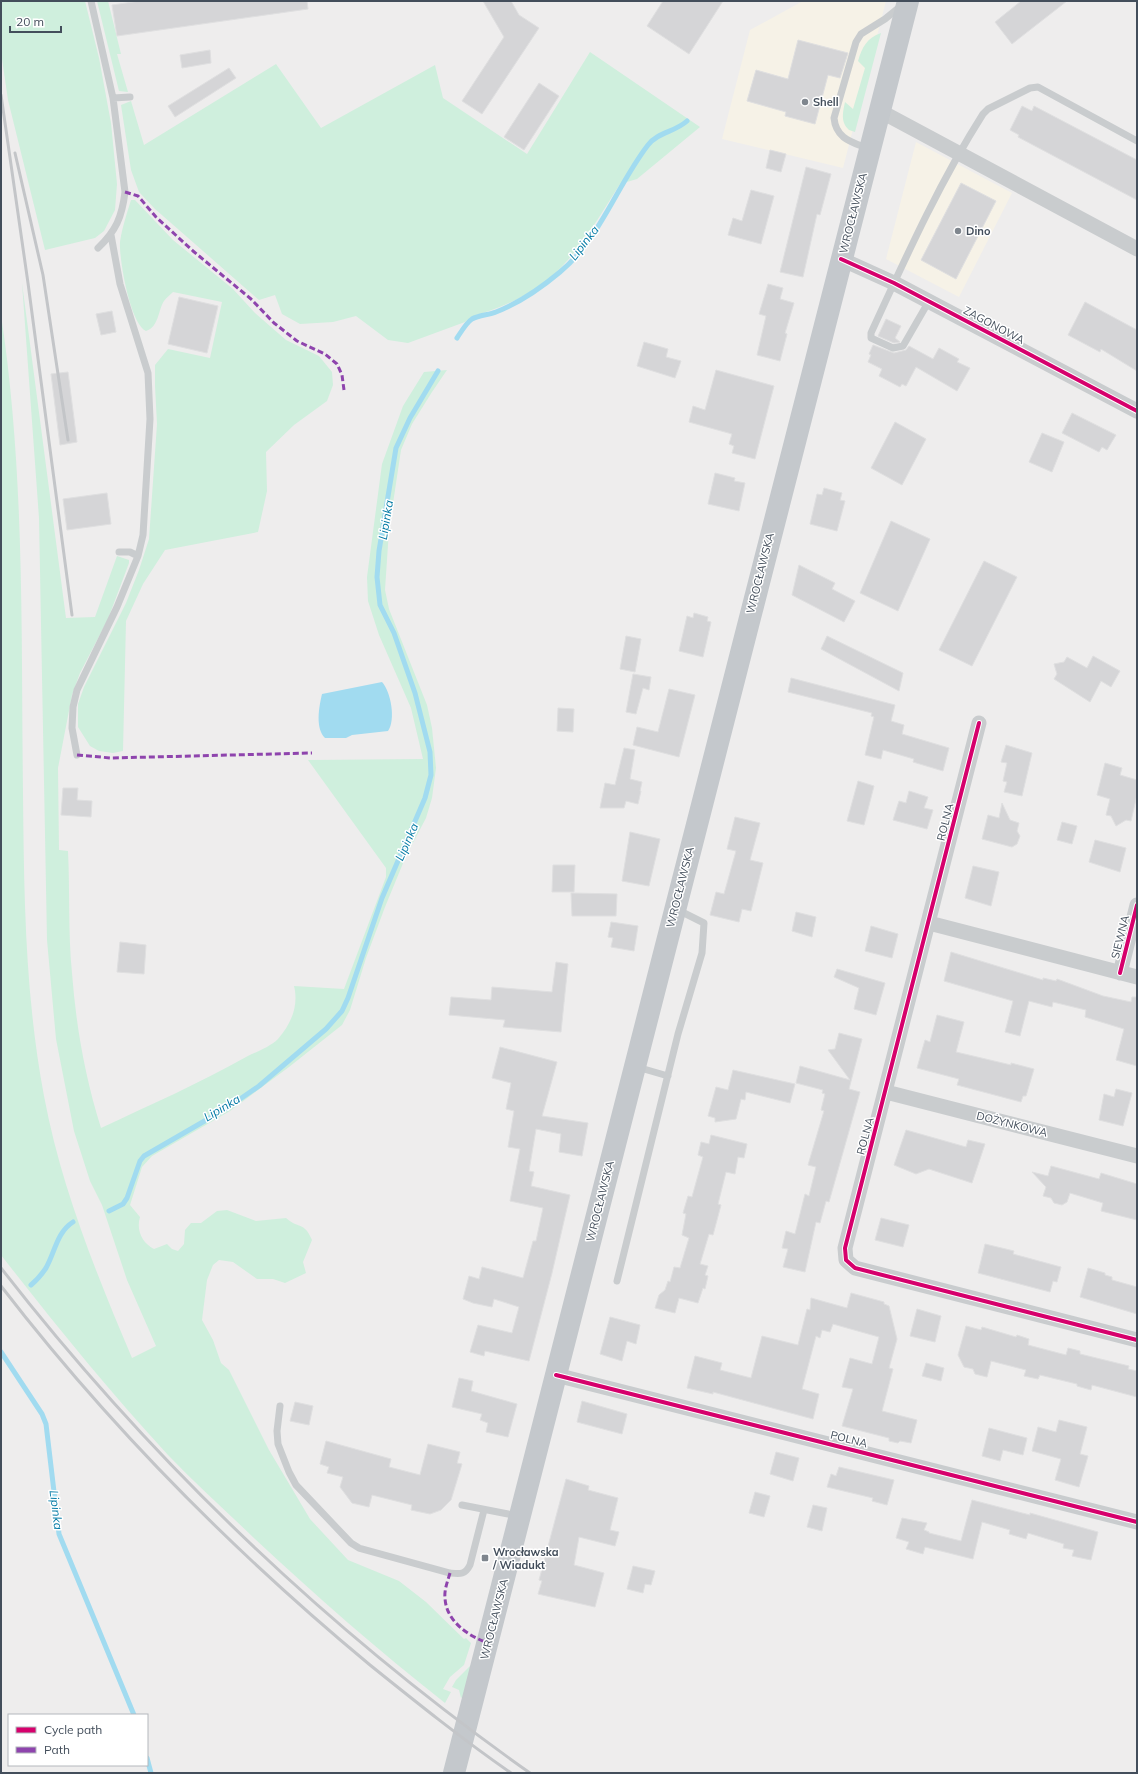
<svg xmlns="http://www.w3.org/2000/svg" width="1138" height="1774" viewBox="0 0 1138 1774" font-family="Mulish,sans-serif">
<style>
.commercial{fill:#f6f2e7}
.green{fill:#cfefdd}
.water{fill:#a1dbf0}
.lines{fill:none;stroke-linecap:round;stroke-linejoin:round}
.stream{stroke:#a1dbf0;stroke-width:5}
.building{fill:#d5d5d7;stroke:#dfdfe0}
.lane{stroke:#c9ccce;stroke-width:7}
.street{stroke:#c9ccce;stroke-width:15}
.primary{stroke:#c4c8cc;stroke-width:22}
.rail{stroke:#c3c5c8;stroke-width:3}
.quiet{stroke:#8e44ad;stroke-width:3;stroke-dasharray:6 3;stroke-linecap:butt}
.cycleway-casing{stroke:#fff;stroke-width:6}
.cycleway{stroke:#d6006c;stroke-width:4}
.poi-dot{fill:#7f868e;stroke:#fff;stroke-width:1.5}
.labels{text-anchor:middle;stroke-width:3;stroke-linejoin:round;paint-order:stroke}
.poi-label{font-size:11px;font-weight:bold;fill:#434e5b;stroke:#fff;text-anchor:start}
.street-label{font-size:11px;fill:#434e5b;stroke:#fff}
.water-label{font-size:12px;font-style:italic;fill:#047ba6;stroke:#fff}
</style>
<rect width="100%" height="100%" fill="#eeeded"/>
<!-- commercial -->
<path class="commercial" d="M803,1H886L843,168L722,139L750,30Z
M916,142L1012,193L959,297L886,259Z"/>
<!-- green -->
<path class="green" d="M1,1H85L99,58L111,123L117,184L115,210L104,231L95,238L45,250L8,100L1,52Z
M97,1H108L121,54H117L128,92L119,91Z
M881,33L855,132L849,130C840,122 843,112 845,102L853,109L865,68L858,61C862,47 867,38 881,33Z
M590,52L700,127L637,179L620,184C593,226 569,272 523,296C512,302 501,307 489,311C480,314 472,315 465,322L408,343L388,340L356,316L333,322L300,324L282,314L275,295L259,300L155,209L139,192L131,170L121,105L131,101L144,145L276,64L321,128L435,65L443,98L527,154Z
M131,200H135L173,240L233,289L255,313L286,340L319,356L332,372L333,385L327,401L294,425L266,452L267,491L258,532L165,550L143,584L126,621L123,751L113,753L99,751L90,746L78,727V704L84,687L126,603L139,570L149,539L157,424L155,386V365L168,349L210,358L222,302L173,292C170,295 166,298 164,301C158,310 159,327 146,331C130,324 119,259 120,242C122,228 127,213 131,200Z
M22,283L66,618L95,617L117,556L129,560V563L108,619L80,673L72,695L58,768L59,850L68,851C70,891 68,932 72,973C76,1026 85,1077 101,1128C150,1105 200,1083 246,1057C256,1052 270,1047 278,1039C291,1024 299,1006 294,986L344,989L386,877V868L308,760L423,759L411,708L379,635L368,601L367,577L382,464L403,406L424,372L447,370L432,392L412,424L401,450L389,530L385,590L389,609L427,705L432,728L436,768L432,798L426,818L406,856L385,907L366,958L350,1010L342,1025L289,1067L230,1111L152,1156L142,1167L130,1205L140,1217C136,1230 142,1243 154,1249L167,1244L172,1249L178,1251L184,1244L185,1230L191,1223H201L217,1211L227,1210L256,1221L286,1218C298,1229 304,1221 312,1240L303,1262L306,1273L285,1283L273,1279H257L233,1262L219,1260L213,1265L207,1280L202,1320L213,1340L221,1363L229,1370L269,1450L310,1519L348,1560L399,1581L426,1602L464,1639L466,1638L471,1643L464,1665L450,1677L443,1689L451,1692L445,1703C379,1651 316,1596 255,1539C226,1511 196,1484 168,1455C109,1391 54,1323 1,1255V315C25,473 21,633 23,793C24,895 25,995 44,1096C61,1187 96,1273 132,1358L156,1346L127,1280L102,1205L90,1181L74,1131L56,1039L47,940L39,518Z
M472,1664L464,1696L461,1698L459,1690L452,1687L456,1680Z"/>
<!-- water -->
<path class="water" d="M382,682C391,692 396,720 388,731L352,735L346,738H325C315,728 319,707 322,694Z"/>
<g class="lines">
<!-- stream -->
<path class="stream" d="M457,338C461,332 466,323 472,319C479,315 489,315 496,312C519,303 541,288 560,272C600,239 617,185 648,145C658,132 675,132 687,121
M109,1211L123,1204L127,1198L140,1161L144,1156L227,1108L259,1086L326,1029L342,1011L348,998L382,898L425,798L431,775L430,752L415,693L394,633L380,605L377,577L379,551L396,448L410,418L438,371
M31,1285C37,1280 42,1274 46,1268C55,1252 57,1232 73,1222
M1,1352L42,1414L46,1424L59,1534L134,1715
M147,1758L151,1773"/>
</g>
<!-- building -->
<path class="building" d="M140,1H307L308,9L117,36L112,5Z
M483,1H511L519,15L539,28L482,114L462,101L504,37Z
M663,1H723L689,54L647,26Z
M1021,1H1067L1012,44L995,22Z
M798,40L848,53L840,78L828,75L815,124L785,116L786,112L747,101L756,70L788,79Z
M210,50L211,63L182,68L180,55Z
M229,68L236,78L175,117L168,106Z
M539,83L559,96L524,150L504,137Z
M1022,106L1032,111L1034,106L1137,160V200L1018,137L1019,135L1010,130Z
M770,150L786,154L781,172L766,168Z
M806,167L831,174L820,215L817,214L803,277L780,272Z
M961,183L996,201L956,279L921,260Z
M751,190L774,196L761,244L728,235L733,218L742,221Z
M768,284L783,288L780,299L794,303L785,333L787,334L780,361L757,355L766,316L759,314Z
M179,297L218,306L207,353L168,344Z
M1085,302L1137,330V371L1101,349L1100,352L1068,335Z
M112,311L116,332L101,335L96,314Z
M886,319L901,326L895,338L900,342L894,343L878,336Z
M644,342L668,349L666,357L681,361L675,378L637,366Z
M873,345L894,353L906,350L909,346L933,359L939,348L959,359L957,362L970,368L957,391L916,367L906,386L902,384L900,387L879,376L882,369L868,362L871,355L869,354Z
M716,370L774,386L755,459L732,453L734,446L729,444L732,434L689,422L693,406L705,410Z
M68,372L77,442L60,445L51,374Z
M1072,413L1116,435L1107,450L1102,447L1099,452L1062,433Z
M895,422L926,439L902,485L871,468Z
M1042,433L1064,442L1052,472L1029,462Z
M715,473L735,478L734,481L745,483L739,511L708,504Z
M824,488L842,493L840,500L845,501L837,531L810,524L817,494L822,495Z
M107,493L111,524L67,530L63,499Z
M891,521L930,539L898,611L860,593Z
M984,561L1017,577L972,666L939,650Z
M799,565L835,583L832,589L855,601L844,622L792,595Z
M694,613L708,617L707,621L711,622L703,657L679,651L687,616L693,618Z
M626,636L641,639L635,672L620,669Z
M827,636L903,673L899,691L821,649Z
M1093,656L1120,671L1111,687L1101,681L1090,702L1054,679L1057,674L1054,664L1064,662L1067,657L1087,668Z
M633,674L651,677L649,690L643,688L636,714L626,712Z
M791,678L895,705L891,721L904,725L902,734L949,748L943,771L913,762L914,759L883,750L881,759L865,755L874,717L871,716L872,713L788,692Z
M669,689L695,695L679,757L633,745L637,727L658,732Z
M558,708L574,709L573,732L557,731Z
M1006,745L1032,753L1022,796L1004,792L1007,782L1003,781L1007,763L1001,762Z
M624,748L635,750L630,779L642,782L640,791H641L638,804L626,801L624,808H600L605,783L615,785Z
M1105,763L1122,768L1120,775L1137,780V795L1131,821L1126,820L1116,826L1111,816L1106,815L1110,799L1097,795Z
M858,781L874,786L864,825L847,821Z
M63,788H78L77,800L92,801L91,817L61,815Z
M909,791L928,797L924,808L933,810L927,829L893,820L899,801L906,803Z
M1002,803L1010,820L1019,823L1017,831L1020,836L1017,844L1012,847L982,839L988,815L999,818Z
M735,817L760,823L750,860L763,863L751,911L742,909L739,922L710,915L716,892L724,894L736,851L727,849Z
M1062,822L1077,826L1072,844L1057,840Z
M630,832L660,839L649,886L622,881Z
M1095,840L1126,848L1120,872L1089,862Z
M553,865H575L574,892H552Z
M973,866L999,872L991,906L965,898Z
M571,893L617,894L616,916H572Z
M796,912L816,917L812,937L792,931Z
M611,922L638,926L634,951L611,947L613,938L608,937Z
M871,926L898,934L892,958L865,951Z
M120,942L146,945L144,974L117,972Z
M951,952L1043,980V978L1056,981L1057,979L1103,996L1131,1002L1132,997H1137V1066L1116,1060L1124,1029L1085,1017L1086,1010L1053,1002L1052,1007L1029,1001L1020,1036L1005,1032L1013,1001L944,981Z
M556,962L568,964L561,1032L503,1027L505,1020L449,1015L451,997L491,1000L492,987L552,992Z
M837,969L885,983L876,1015L854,1009L859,988L834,977Z
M937,1015L964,1022L956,1052L1011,1065V1063L1034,1069L1026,1096H1023L1021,1102L957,1085L959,1079L917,1068L925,1040L930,1042Z
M839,1033L862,1039L849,1089L860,1092L829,1202L826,1201L820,1223L816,1222L805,1272L783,1267L788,1249L782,1248L786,1231L795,1234L805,1194L809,1196L816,1167L808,1165L824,1111L821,1110L825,1094L822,1093L823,1090L796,1083L800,1066L850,1080L828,1050L835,1049Z
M500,1047L557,1062L542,1116L588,1123L582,1156L559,1152L561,1134L536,1129L529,1171L534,1172L531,1186L570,1195L552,1273L529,1361L485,1351L484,1356L470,1352L478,1325L512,1333L519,1307L494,1299L492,1307L473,1303L463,1299L469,1276L479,1279L482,1267L523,1278L533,1241H536L543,1208L510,1201L520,1149L508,1147L514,1111L506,1109L511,1083L492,1078Z
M733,1070L795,1084L790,1103L746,1092L745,1100L741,1099L736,1119L715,1122V1118L708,1116L716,1087L728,1090Z
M1116,1089L1132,1093L1123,1126L1099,1120L1104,1094L1114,1097Z
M906,1130L966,1147L968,1140L985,1144L972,1183L929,1169L916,1174L894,1165Z
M711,1135L747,1144L744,1158L738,1157L735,1174L726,1172L718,1204L721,1205L713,1235L709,1234L700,1264L708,1266L705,1275L708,1276L705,1289L703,1288L698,1303L679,1298L675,1313L655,1308L659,1295L665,1290L668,1281L670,1282L674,1267L680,1268L689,1238L682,1235L686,1214L683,1213L688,1196L692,1197L703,1157L698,1155L701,1142L709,1144Z
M1051,1166L1099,1179L1101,1173L1137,1184V1220L1101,1211L1103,1203L1070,1193L1067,1202L1062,1205L1054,1203L1051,1198L1043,1196L1046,1187L1032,1172L1048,1176Z
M881,1218L909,1225L903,1247L875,1240Z
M985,1244L1014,1251L1013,1254L1061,1267L1057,1282L1053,1281L1050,1292L978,1273Z
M1088,1268L1105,1273V1275L1112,1277V1280L1137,1287V1314L1080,1297Z
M851,1293L884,1302V1304L889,1306L897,1339L889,1368L893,1369L882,1411L917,1420L911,1443L900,1441L898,1443L889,1441V1438L842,1426L853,1389L842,1387L850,1358L872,1364L879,1337L833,1324L830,1332L822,1330L820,1338L816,1336L802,1389L819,1394L813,1419L713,1392V1394L687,1388L695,1356L722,1363L720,1370L751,1378L762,1336L798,1345L807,1309L810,1310L811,1298L847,1308Z
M917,1309L941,1316L935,1342L910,1336Z
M610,1317L640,1325L636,1344L627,1341L622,1361L600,1354Z
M966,1326L981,1330L982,1327L1016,1337L1017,1335L1029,1339L1028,1345L1066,1355L1068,1348L1080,1351V1354L1129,1366L1128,1369L1137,1371V1397L1092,1385L1091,1390L1077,1386V1384L1040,1375L1038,1379L1024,1376L1026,1370L991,1361L987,1377L975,1374L973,1369L964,1367L958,1355Z
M926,1363L944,1368L941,1381L922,1376Z
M459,1378L473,1381L471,1391L517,1404L508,1437L486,1432L488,1423L480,1420L482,1414L452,1407Z
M582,1401L627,1414L622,1434L577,1422Z
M295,1402L313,1406L309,1425L290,1421Z
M1059,1420L1087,1427L1080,1454L1088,1456L1079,1487L1055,1480L1061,1459L1032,1451L1038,1427L1056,1432Z
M989,1428L1027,1438L1023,1455L1003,1450L1000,1461L982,1456Z
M326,1441L391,1459L389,1467L420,1475L428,1444L460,1452L457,1463L462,1464L451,1500L441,1510L430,1514L411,1510L412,1505L372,1495L369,1507L352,1503L340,1487L343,1477L327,1473L329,1467L320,1464Z
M776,1452L799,1458L793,1481L770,1474Z
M839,1467L894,1480L887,1505L872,1501L873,1498L827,1487L831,1474L836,1476Z
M566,1479L589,1486L588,1490L618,1498L610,1530L619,1532L615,1546L579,1537L574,1565L604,1573L595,1607L538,1594L542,1581L539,1580Z
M755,1492L770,1496L764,1517L749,1513Z
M972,1500L1030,1515V1513L1098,1532L1091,1560L1072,1556L1074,1550L1063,1548L1064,1544L1028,1533L1026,1539L1009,1534L1010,1530L982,1522L973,1559L925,1547L923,1554L906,1549L909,1542L896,1538L902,1518L927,1523L924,1530L929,1532V1533L961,1541Z
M813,1505L827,1508L822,1531L807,1527Z
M633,1566L655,1571L651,1585L645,1584L643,1593L627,1589Z"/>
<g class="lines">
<!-- lane -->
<path class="lane" d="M91,1L113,98L125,192C122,217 116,231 98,248
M113,98L130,97
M869,149C852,142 836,139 834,118L856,42L861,34L885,19L901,6
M111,235L120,284L148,373L150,419L143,535L138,556L130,552H119
M929,301L903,346L893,348L871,338V333C905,259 939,183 983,114L988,109L1030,88L1038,87L1137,141
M77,755L72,728L73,707L77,690L117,607L138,556
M637,1067L668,1076
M617,1281L678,1034L702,953L704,923L678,910
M280,1406L277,1431L278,1444L289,1472L296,1485L351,1543L359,1548L450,1573C460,1574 465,1575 470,1565L484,1510
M462,1505L518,1516"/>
<!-- street -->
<path class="street" d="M880,111L1137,249
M841,259L894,283L1137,411
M979,723L845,1248L846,1260L855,1268L1137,1340
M929,923L1137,977
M1120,973L1137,905
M886,1092L1137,1156
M556,1375L1137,1522"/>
<!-- primary -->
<path class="primary" d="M454,1773L908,1"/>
<!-- rail -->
<path class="rail" d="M1,95L28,283L72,615
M15,153L43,275L68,440
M1,1268C152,1462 329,1631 530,1773
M1,1286C109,1426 234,1552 370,1665C416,1702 462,1739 511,1773"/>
<!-- quiet -->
<path class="quiet" d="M125,192L138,196L156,217L193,251L251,299L274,323L297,341L325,354L337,364L342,375L344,390
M77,755L111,758L312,753
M450,1573C448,1580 444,1590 445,1598C446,1621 468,1636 488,1643"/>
<defs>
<path id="cycleway" d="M841,259L894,283L1137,411
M979,723L845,1248L846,1260L855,1268L1137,1340
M1120,973L1137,905
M556,1375L1137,1522"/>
</defs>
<!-- cycleway casing -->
<use href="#cycleway" class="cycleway-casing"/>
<!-- cycleway -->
<use href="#cycleway" class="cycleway"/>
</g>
<!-- markers -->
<g class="poi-dot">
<circle cx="805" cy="102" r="4"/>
<circle cx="958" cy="231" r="4"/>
<rect x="481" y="1554" width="8" height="8" rx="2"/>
</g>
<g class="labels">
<!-- poi labels -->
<g class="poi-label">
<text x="813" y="106">Shell</text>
<text x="966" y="235">Dino</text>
<text x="493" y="1556">Wrocławska<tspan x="493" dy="13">/ Wiadukt</tspan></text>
</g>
<!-- street labels -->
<g class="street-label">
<text transform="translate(853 213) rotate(-76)" y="4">WROCŁAWSKA</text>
<text transform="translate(994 325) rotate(28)" y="4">ZAGONOWA</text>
<text transform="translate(760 573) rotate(-76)" y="4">WROCŁAWSKA</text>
<text transform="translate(945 822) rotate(-76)" y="4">ROLNA</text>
<text transform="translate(680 887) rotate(-76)" y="4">WROCŁAWSKA</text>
<text transform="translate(1120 937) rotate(-76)" y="4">SIEWNA</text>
<text transform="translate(1012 1124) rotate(14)" y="4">DOŻYNKOWA</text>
<text transform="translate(865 1136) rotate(-75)" y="4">ROLNA</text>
<text transform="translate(600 1201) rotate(-76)" y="4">WROCŁAWSKA</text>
<text transform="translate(849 1439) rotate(14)" y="4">POLNA</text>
<text transform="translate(494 1619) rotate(-76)" y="4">WROCŁAWSKA</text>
</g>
<!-- water labels -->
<g class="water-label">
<text transform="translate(584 243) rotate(-52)" y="4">Lipinka</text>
<text transform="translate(386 520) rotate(-81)" y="4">Lipinka</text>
<text transform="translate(407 842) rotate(-66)" y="4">Lipinka</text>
<text transform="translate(222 1108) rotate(-31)" y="4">Lipinka</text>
<text transform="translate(56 1510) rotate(83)" y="4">Lipinka</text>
</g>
</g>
<!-- border -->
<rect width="1138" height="1774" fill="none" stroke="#434e5b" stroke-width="4"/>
<!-- legend -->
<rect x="8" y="1714" width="140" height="52" fill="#ffffff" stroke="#b4b8bd"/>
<rect x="16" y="1727" width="20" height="6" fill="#d6006c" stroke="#b4b8bd"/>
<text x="44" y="1734" font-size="12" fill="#434e5b">Cycle path</text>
<rect x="16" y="1747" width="20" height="6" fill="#8e44ad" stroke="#b4b8bd"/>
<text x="44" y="1754" font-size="12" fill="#434e5b">Path</text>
<!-- scale -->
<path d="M10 26v6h51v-6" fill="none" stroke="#434e5b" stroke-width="2"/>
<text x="16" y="26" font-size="12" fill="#434e5b" stroke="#ffffff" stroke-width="3" paint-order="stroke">20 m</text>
</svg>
